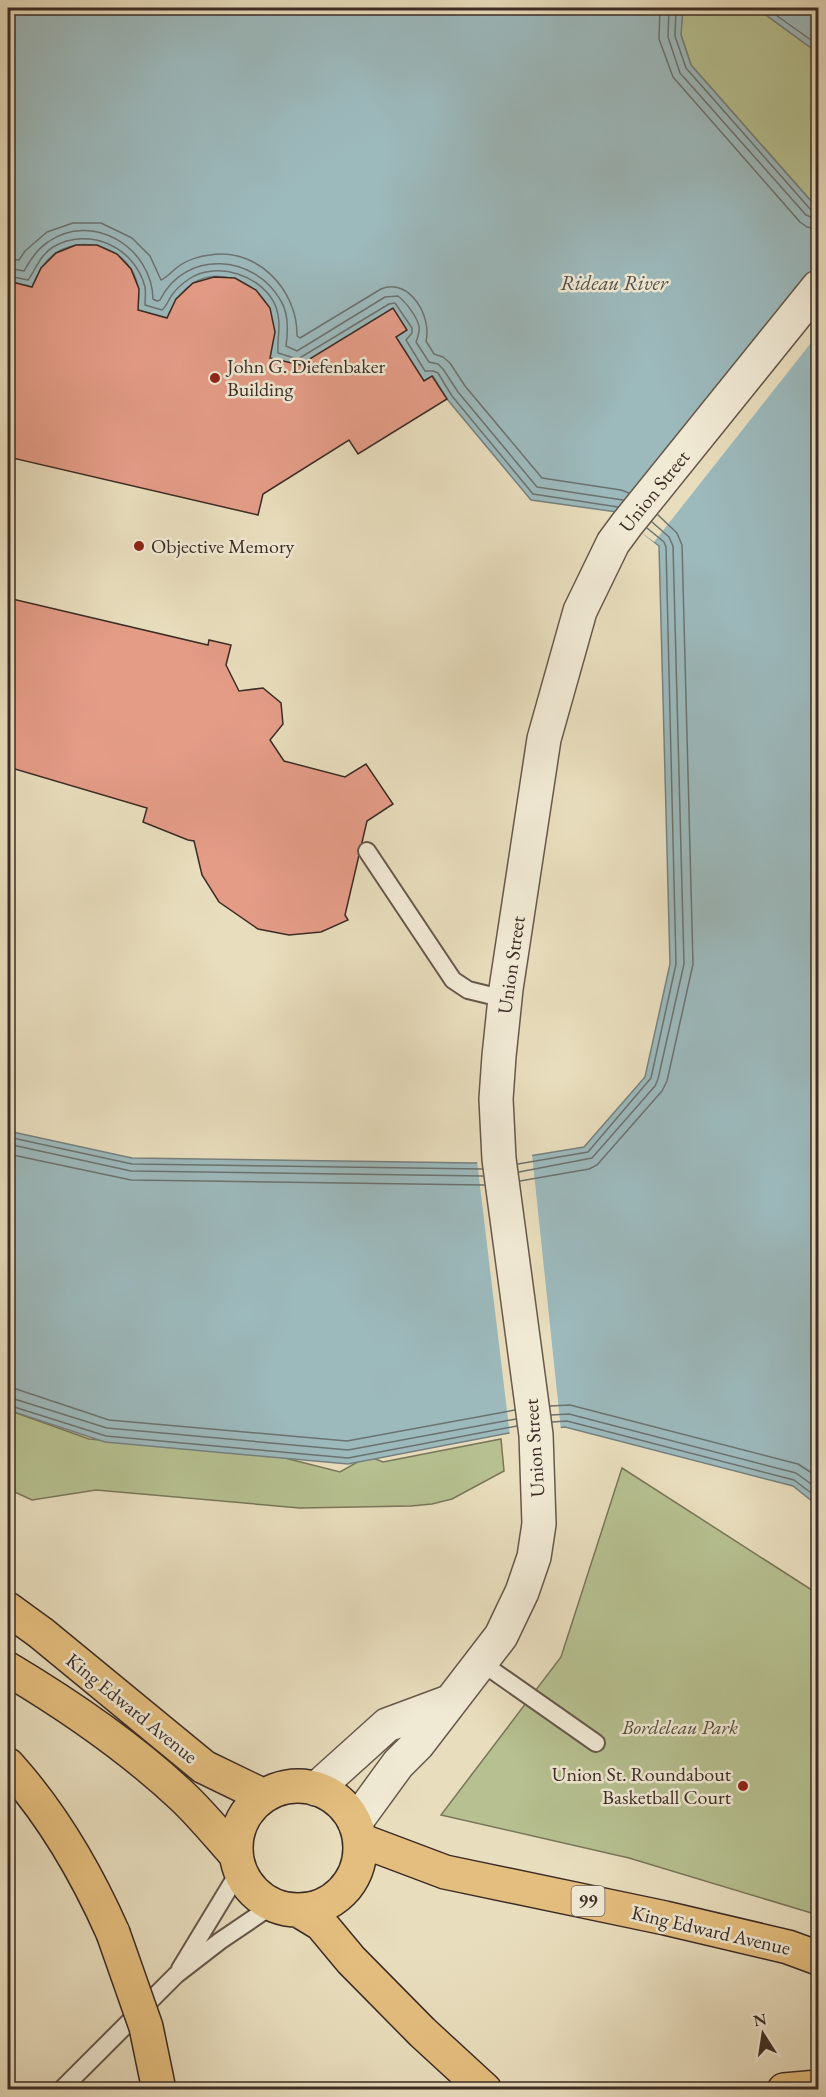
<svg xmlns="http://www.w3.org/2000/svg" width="826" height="2097" viewBox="0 0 826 2097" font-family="'EB Garamond',serif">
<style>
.green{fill:#b6c090;stroke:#79765a;stroke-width:1.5}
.water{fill:#9cb9bc;stroke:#768180;stroke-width:1.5}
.pier{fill:#e8ddbd}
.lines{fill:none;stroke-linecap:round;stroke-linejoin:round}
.shore{stroke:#6c7270;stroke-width:1.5}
.building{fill:#e49c87;stroke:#3c2c25;stroke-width:1.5}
.service-casing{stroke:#67584b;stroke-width:20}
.minor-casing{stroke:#67584b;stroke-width:36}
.primary-casing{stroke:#3c2c25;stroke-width:36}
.motorway-casing{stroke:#3c2c25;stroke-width:36}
.service{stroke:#f0e9d4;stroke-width:16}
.minor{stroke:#f0e9d4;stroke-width:33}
.primary{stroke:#e4be7e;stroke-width:33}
.motorway{stroke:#e4be7e;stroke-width:33}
.motorway-bridge-casing{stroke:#3c2c25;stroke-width:36;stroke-linecap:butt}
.motorway-bridge{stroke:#e4be7e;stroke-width:33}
.poi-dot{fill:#8f2418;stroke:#f0e9d4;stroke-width:2}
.labels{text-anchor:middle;stroke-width:5;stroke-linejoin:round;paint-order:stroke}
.shield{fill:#f0e9d4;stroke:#72655a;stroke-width:1.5}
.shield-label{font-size:18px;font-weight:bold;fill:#3c2c25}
.poi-label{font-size:20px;fill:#3c2c25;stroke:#f0e9d4;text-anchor:start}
.street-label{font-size:20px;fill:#3c2c25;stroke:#f0e9d4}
.park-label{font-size:20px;font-style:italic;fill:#544a3a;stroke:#f0e9d4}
.water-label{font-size:21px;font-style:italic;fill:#544f4b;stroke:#f0e9d4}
</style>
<rect width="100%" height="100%" fill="#e8ddbd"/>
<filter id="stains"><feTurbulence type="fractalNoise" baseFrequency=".00333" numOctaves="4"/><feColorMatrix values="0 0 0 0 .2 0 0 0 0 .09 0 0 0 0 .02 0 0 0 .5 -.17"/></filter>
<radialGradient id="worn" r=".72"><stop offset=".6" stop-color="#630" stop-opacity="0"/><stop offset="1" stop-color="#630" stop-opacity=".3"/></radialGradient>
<!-- green -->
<path class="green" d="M682,8H734L762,12L818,53V209L691,65L681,35Z
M8,1410L89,1439L277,1456L340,1472L368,1456L383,1462L501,1439L504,1471L452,1499L432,1504L411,1506L300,1508L96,1490L32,1500L8,1489Z
M622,1468L818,1594V1915L629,1858L441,1815L561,1657Z"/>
<!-- water -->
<path class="water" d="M8,8H683L681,35L691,65L818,209V1506L793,1486L565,1427L509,1433L348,1464L105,1442L8,1410V1131L132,1158L474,1163L499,1161L584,1147L645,1077L670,964L659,546L617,512L531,500L447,399L433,376L424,381L396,337L300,365L270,358C270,346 273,315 268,306C255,281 217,267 192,284C179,293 173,304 167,318L138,310C139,296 140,282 131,269C116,245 80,237 56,253C43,261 38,274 32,287L8,281Z
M734,8H818V53L762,12Z"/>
<!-- pier -->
<path class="pier" d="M818,260V334L654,542L617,514Z
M532,1154L561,1430L510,1436L477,1161Z"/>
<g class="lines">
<!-- shore -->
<path class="shore" d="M660,8L659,39L673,77L800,222L807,227L818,229
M669,8L668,37L680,73L806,215L818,220
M676,8L675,36L686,68L811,210L818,212
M766,8L818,45
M8,259L19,260L25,251L47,232L73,223H101L132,238L150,256L161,280C168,277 173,270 179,266C187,260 200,256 210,255C258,247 298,291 297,336L300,338L381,289C410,277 432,317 426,341L434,354L443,357L450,363L465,386L542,478L621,490L629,493
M8,268L24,271C30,260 37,249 48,242C92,211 152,247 153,299L157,301L160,300C185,249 255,254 281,301C289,314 288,332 286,346L297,351L385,297L398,296C406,302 417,317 419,326C420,332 418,337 416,342L429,362L438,364L443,369L458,392L537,487L623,500
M8,276L28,280C36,269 40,255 53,247C89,226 135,247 145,287C146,292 145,299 145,305L162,310C167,306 168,300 172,295C176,289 183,283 189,279C217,260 264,276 276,307C282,325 277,336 278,353L298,359L389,304L395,303L412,328V333L406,340L425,371H433L438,373L452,396L533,494L618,507
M8,1137L132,1164L482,1169
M8,1144L131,1171L483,1176
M8,1154L131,1180L484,1185
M518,1164L588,1152L651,1078L676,964L666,547L664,542L647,528
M519,1172L592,1158L655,1086L658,1079L684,964L673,546L669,537L652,522
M520,1181L589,1169L597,1165L662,1091L667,1081L693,964L682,545L677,533L658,515
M8,1388L16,1389L109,1420L347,1441L515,1410
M8,1397L107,1428L348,1450L516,1419
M8,1405L106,1436L348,1458L517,1426
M550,1406L570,1405L798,1464L818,1477
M551,1415L569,1414L796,1473L818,1489
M552,1422L567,1421L794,1480L818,1498"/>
</g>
<!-- building -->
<path class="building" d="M76,245H97L117,254L131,269L139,289L138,310L167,318L176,299L193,283L214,277L235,278L256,290L270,308L275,332L270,358L300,365L393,308L407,330L396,337L424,381L432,376L447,399L358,454L349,440L263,494L258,515L8,457V281L32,287L41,268L56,253Z
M8,598L208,645L209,640L231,645L226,665L239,691L263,688L281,703L283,724L270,740L284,761L345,777L366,764L393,804L367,821L345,915L348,920L321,932L289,935L258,929L219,902L202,875L194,841L188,840L143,822L147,808L8,767Z"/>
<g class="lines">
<defs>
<path id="service" d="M367,851L453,980L468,990L505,999
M482,1663L596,1743
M180,1969L240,1870
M61,2090L176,1975L220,1941L273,1905"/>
<path id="minor" d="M316,1789L387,1725L449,1702
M355,1823L398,1764L418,1744L501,1636L522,1592L534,1557L539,1524L536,1435L499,1159L496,1099L499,1056L506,989L544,739L580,611L613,543L627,524L818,287"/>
<path id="primary" d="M8,1609L41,1633L204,1767L264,1796
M8,1669C70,1706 130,1747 183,1797C202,1815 219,1836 236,1855
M236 1848a62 62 0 1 1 124 0a62 62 0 1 1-124 0Z
M360,1840L445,1872L665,1918L788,1947L818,1958
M298,1910L321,1924L351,1960L422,2032L485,2090"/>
<path id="motorway" d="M8,1765C53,1815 86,1872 113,1933
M784,2090L818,2087"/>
</defs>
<!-- service casing -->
<use href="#service" class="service-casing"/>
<!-- minor casing -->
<use href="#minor" class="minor-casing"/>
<!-- primary casing -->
<use href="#primary" class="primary-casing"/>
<!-- motorway casing -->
<use href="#motorway" class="motorway-casing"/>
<!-- service -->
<use href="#service" class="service"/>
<!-- minor -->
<use href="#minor" class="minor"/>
<!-- primary -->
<use href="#primary" class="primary"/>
<!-- motorway -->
<use href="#motorway" class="motorway"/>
<defs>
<path id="motorway-bridge" d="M113,1933L146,2027L159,2090"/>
</defs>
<!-- motorway-bridge casing -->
<use href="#motorway-bridge" class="motorway-bridge-casing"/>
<!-- motorway-bridge -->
<use href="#motorway-bridge" class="motorway-bridge"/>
</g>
<!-- markers -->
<g class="poi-dot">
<circle cx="215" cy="378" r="6"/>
<circle cx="139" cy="546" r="6"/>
<circle cx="743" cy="1786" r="6"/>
</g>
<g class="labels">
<!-- shield labels -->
<rect class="shield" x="571.5" y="1886" width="33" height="30" rx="4.5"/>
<g class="shield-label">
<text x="588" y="1907">99</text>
</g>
<!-- poi labels -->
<g class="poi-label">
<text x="227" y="373">John G. Diefenbaker<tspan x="227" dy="23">Building</tspan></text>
<text x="151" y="553">Objective Memory</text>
<text x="731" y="1781" text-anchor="end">Union St. Roundabout<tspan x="731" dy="23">Basketball Court</tspan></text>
</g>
<!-- street labels -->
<g class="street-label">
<text transform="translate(654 491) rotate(-51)" y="7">Union Street</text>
<text transform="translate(511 965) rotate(-82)" y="7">Union Street</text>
<text transform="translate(534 1448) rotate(-94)" y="7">Union Street</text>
<text transform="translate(132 1708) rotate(39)" y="7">King Edward Avenue</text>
<text transform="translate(711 1930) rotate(13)" y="7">King Edward Avenue</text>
</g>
<!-- park labels -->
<g class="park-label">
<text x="680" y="1734">Bordeleau Park</text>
</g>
<!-- water labels -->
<g class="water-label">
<text x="614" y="290">Rideau River</text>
</g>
</g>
<!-- margin -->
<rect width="826" height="2097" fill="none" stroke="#e8ddbd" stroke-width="30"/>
<rect x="9" y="9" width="808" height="2079" fill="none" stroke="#3c2c25" stroke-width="3"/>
<rect x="15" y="15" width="796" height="2067" fill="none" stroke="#3c2c25" stroke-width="1.5"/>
<!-- north arrow -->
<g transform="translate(763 2034) rotate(348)" stroke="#f0e9d4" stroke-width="4.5" paint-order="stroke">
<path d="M0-4.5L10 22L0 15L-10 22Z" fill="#3c2c25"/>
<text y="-9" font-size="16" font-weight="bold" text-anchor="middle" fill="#3c2c25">N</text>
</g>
<rect width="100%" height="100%" filter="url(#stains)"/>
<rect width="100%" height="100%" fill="url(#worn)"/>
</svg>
